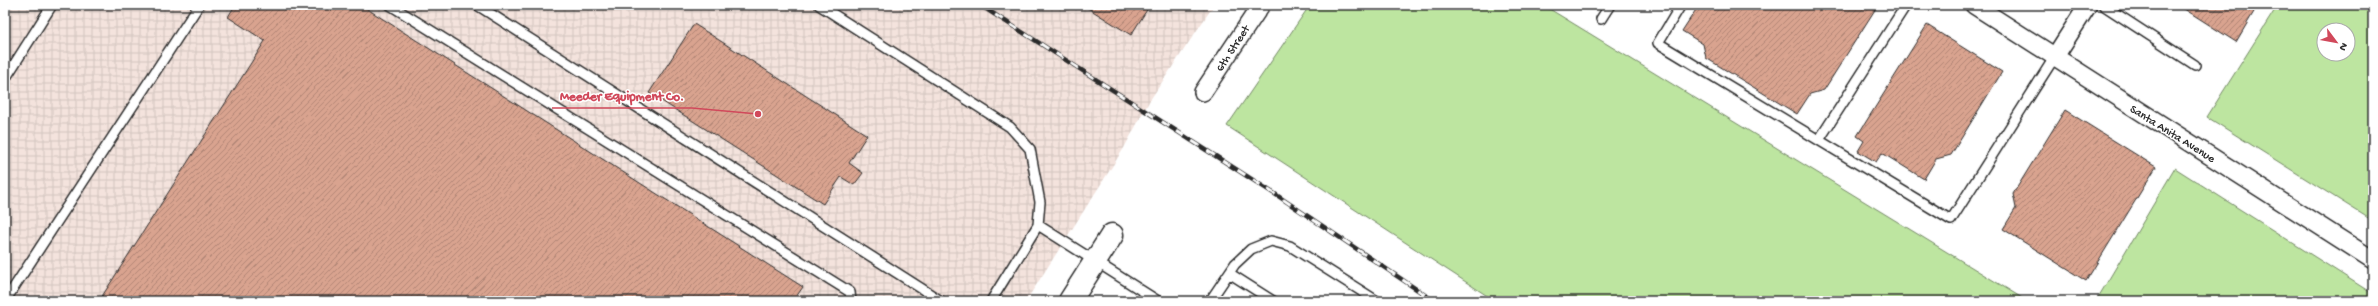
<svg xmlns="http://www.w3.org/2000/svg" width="2378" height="306" viewBox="0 0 2378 306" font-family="'Gochi Hand',sans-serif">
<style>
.industrial{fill:url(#industrial-grid)}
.green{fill:#bde5a0;stroke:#748866;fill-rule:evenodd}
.building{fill:url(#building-hatch);stroke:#2b2b2b}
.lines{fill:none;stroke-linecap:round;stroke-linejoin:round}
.lane-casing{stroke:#2b2b2b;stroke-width:12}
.street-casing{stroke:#2b2b2b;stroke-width:20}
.secondary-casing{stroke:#2b2b2b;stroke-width:25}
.lane{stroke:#fff;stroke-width:9}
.street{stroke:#fff;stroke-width:17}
.secondary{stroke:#fff;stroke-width:22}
.rail-casing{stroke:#2b2b2b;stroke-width:4.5}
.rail{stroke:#fff;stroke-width:3;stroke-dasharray:9;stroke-linecap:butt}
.labels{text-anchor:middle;stroke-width:3;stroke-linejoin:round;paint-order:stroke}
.street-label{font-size:12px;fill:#2b2b2b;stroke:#fff}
.leader{fill:none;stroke:#d1495b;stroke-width:1.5}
.callout-dot{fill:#d1495b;stroke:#fff;stroke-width:1.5}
.callout-label{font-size:13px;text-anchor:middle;font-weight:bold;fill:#d1495b;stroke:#fff;stroke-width:3;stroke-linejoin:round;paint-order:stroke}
</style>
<defs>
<pattern id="industrial-grid" width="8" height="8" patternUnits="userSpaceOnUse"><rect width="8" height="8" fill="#f4e3dd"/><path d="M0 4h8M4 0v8" fill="none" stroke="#d1c3be"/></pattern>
<pattern id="building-hatch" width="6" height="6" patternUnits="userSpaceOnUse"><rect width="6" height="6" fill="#d9a38f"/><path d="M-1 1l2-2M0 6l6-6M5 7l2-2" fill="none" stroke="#b08575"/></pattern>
</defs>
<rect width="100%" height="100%" fill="#fff"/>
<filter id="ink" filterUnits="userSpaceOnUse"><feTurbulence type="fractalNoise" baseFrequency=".025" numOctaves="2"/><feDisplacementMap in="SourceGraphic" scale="8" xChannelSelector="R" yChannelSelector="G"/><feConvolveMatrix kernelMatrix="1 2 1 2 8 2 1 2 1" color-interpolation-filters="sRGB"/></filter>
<g filter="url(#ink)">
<!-- industrial -->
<path class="industrial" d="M5,5H1214L1150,100L1124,148L1026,301H5Z"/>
<!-- green -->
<path class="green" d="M1310,5H1543L2027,301H1495L1227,126Z
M2278,5H2373V221L2207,117ZM2324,30H2348V54H2324Z
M2175,168L2373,294V301H2096Z"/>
<!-- building -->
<path class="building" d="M235,5H361L803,287L793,301H99L265,41L228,17Z
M1083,5H1150L1131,35Z
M1699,5H1878L1824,90L1810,94L1797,114L1706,58L1703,44L1682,31Z
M2178,5H2258L2236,42Z
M694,24L867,135L849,163L863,173L854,185L841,177L823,204L649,93Z
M1927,25L2002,72L1951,155L1936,159L1924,179L1882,153L1876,162L1858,151L1864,141L1857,136Z
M2065,110L2156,167L2086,281L2003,229L2016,208L2013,194Z"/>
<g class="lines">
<defs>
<path id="lane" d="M390,5L850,292L851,301
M477,5L941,301
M819,5L1010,127L1030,149L1040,202L1038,225L1158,301
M1681,5L1658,43L1951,220L2054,58
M2103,5L2195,65
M1601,19L1610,5
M5,79L52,5
M1819,140L1906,5
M1229,273L1273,301
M5,301L199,5
M991,301L1038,225
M1210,301L1235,264L1251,249L1271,241L1290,246L1377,301"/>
<path id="street" d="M1974,5L2373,260
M2054,58L2088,5
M1203,92L1261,5"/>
<path id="secondary" d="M1070,301L1112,235"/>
</defs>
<!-- lane casing -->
<use href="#lane" class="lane-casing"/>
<!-- street casing -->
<use href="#street" class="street-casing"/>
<!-- secondary casing -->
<use href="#secondary" class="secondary-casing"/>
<!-- lane -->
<use href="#lane" class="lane"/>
<!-- street -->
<use href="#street" class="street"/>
<!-- secondary -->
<use href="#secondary" class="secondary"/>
<defs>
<path id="rail" d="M980,5L1278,196L1434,301"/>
</defs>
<!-- rail casing -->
<use href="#rail" class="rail-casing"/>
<!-- rail -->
<use href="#rail" class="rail"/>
</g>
</g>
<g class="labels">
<!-- street labels -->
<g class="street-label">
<text transform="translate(1232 48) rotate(-57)" y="4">6th Street</text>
<text transform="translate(2173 133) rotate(32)" y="4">Santa Anita Avenue</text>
</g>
</g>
<!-- callouts -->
<path class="leader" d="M758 114L692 108H552"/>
<circle class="callout-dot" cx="758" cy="114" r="4"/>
<g class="callout-label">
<text x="622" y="100">Meeder Equipment Co.</text>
</g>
<!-- margin -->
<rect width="2378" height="306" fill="none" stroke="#fff" stroke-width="20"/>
<rect x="10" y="10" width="2358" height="286" fill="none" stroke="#2b2b2b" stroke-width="1.5" filter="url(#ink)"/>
<!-- north arrow -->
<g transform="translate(2336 42) rotate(122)"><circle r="19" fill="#ffffff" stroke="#aaaaaa"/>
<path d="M0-3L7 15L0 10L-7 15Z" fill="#d1495b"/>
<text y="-6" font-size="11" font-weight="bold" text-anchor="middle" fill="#2b2b2b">N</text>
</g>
</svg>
